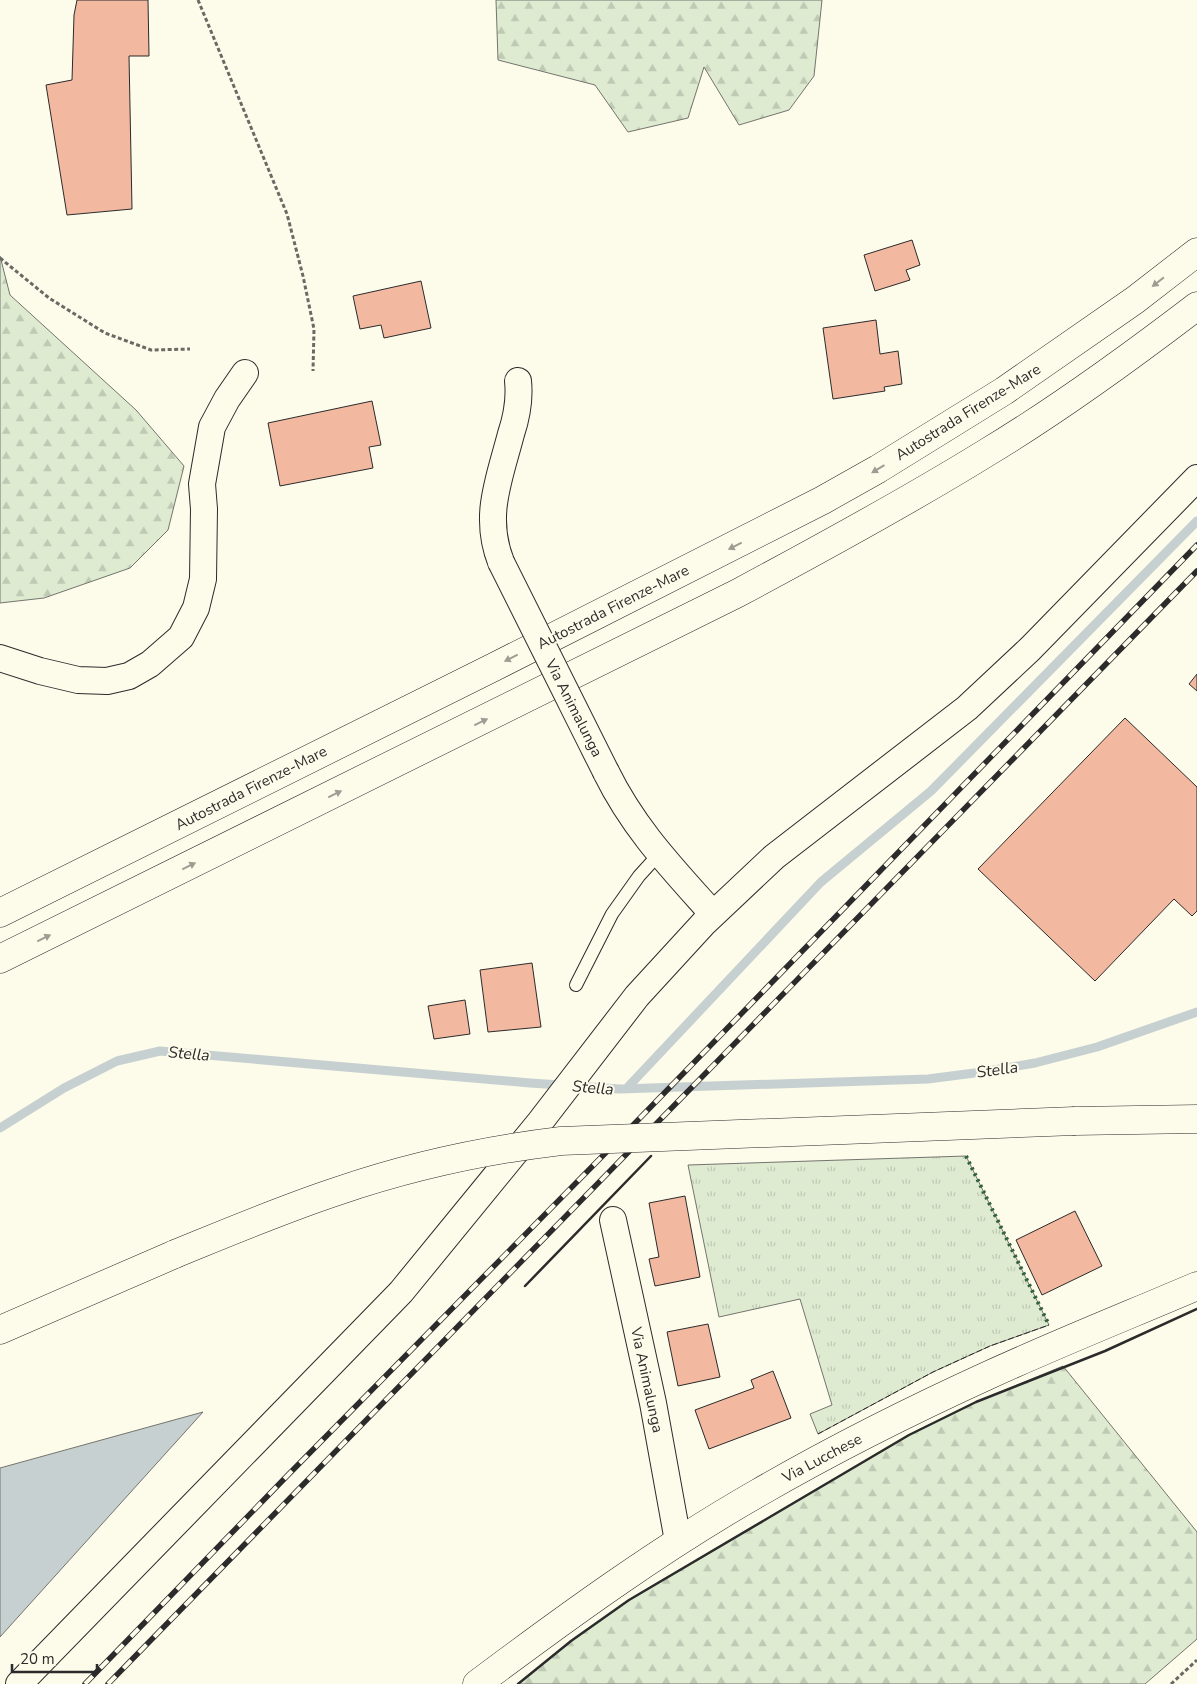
<svg xmlns="http://www.w3.org/2000/svg" width="1197" height="1684" viewBox="0 0 1197 1684" font-family="'Nunito Sans',sans-serif">
<style>
.grass{fill:url(#grass-tufts);stroke:#74746e}
.forest{fill:url(#forest-firs);stroke:#74746e}
.water{fill:#c7d0d0;stroke:#74746e}
.lines{fill:none;stroke-linecap:round;stroke-linejoin:round}
.stream{stroke:#c7d0d0;stroke-width:9}
.building{fill:#f2b8a0;stroke:#2b2b2b}
.lane-casing{stroke:#2b2b2b;stroke-width:14}
.street-casing{stroke:#2b2b2b;stroke-width:28}
.secondary-casing{stroke:#2b2b2b;stroke-width:29}
.primary-casing{stroke:#2b2b2b;stroke-width:29}
.highway-casing{stroke:#2b2b2b;stroke-width:29}
.path{stroke:#6a6964;stroke-width:3;stroke-dasharray:4 2.5;stroke-linecap:butt}
.lane{stroke:#fdfbea;stroke-width:12}
.street{stroke:#fdfbea;stroke-width:26}
.secondary{stroke:#fdfbea;stroke-width:28}
.primary{stroke:#fdfbea;stroke-width:28}
.highway{stroke:#fdfbea;stroke-width:28}
.rail-casing{stroke:#2b2b2b;stroke-width:5.5}
.rail{stroke:#fdfbea;stroke-width:4;stroke-dasharray:11;stroke-linecap:butt}
.street-bridge-casing{stroke:#2b2b2b;stroke-width:28;stroke-linecap:butt}
.primary-bridge-casing{stroke:#2b2b2b;stroke-width:29;stroke-linecap:butt}
.street-bridge{stroke:#fdfbea;stroke-width:26}
.primary-bridge{stroke:#fdfbea;stroke-width:28}
.hedge{stroke:#34623c;stroke-width:4;stroke-dasharray:2.5 4;stroke-linecap:butt}
.fence{stroke:#2b2b2b;stroke-width:1;stroke-dasharray:6 2.5;stroke-linecap:butt}
.wall{stroke:#2b2b2b;stroke-width:2.5}
.oneway{fill:#9e9d94}
.labels{text-anchor:middle;stroke-width:4;stroke-linejoin:round;paint-order:stroke}
.street-label{font-size:15px;fill:#2b2b2b;stroke:#fdfbea}
.water-label{font-size:16px;font-style:italic;fill:#2b2b2b;stroke:#fdfbea}
</style>
<defs>
<pattern id="grass-tufts" width="24" height="20" patternUnits="userSpaceOnUse" patternTransform="scale(1.25)"><rect width="24" height="20" fill="#deebd1"/><path d="M3 7l-1-3M5 7V3M7 7l1-3M15 17l-1-3M17 17v-4M19 17l1-3" fill="none" stroke="#bfcab4"/></pattern>
<pattern id="forest-firs" width="22" height="20" patternUnits="userSpaceOnUse" patternTransform="scale(1.25)"><rect width="22" height="20" fill="#deebd1"/><path d="M5 1l3.5 6h-7zM16 11l3.5 6h-7z" fill="#bfcab4"/></pattern>
</defs>
<rect width="100%" height="100%" fill="#fdfbea"/>
<!-- grass -->
<path class="grass" d="M966,1156L1049,1325L990,1346L933,1372L818,1434L810,1414L832,1405L800,1299L719,1317L688,1165Z"/>
<!-- forest -->
<path class="forest" d="M496,0H822L814,76L789,110L739,125L704,67L688,118L628,132L595,85L498,60Z
M0,256L10,295L136,410L184,466L168,530L130,568L44,598L0,603Z
M1063,1366L1197,1532V1639L1145,1684H518L571,1641L629,1600L909,1435L976,1402Z"/>
<!-- water -->
<path class="water" d="M203,1412L0,1637V1468Z"/>
<g class="lines">
<!-- stream -->
<path class="stream" d="M626,1089L821,882L931,791L1197,521
M0,1128L64,1088L117,1061L160,1051L530,1083L620,1089L928,1079L982,1072L1035,1063L1097,1047L1197,1012"/>
</g>
<!-- building -->
<path class="building" d="M77,0H148L149,56H129L132,209L67,215L46,85L72,80L74,15Z
M912,240L920,265L906,270L910,280L875,291L864,255Z
M421,281L431,328L384,338L381,325L360,329L353,296Z
M876,320L880,354L898,351L902,384L884,387L885,391L833,399L823,328Z
M372,401L381,445L369,447L373,468L280,486L268,423Z
M1197,674V691L1189,684Z
M1125,718L1197,787V911L1192,916L1174,899L1095,981L978,869Z
M532,963L541,1027L488,1032L480,970Z
M465,1000L470,1034L434,1039L428,1006Z
M685,1196L700,1277L655,1286L649,1259L659,1257L649,1203Z
M1075,1211L1102,1266L1042,1295L1016,1240Z
M708,1324L720,1377L678,1386L667,1332Z
M773,1371L791,1418L709,1449L695,1410L754,1388L751,1380Z"/>
<g class="lines">
<defs>
<path id="lane" d="M576,985L612,914L639,876L659,854"/>
<path id="street" d="M501,562C483,516 499,480 511,434C517,416 520,400 518,381
M0,658L40,671L78,680L107,681L129,676L150,664L181,637L196,608L203,579L204,509L202,484L212,427L227,399L245,373
M606,772C634,829 672,868 713,914
M613,1220L653,1403L678,1541
M19,1684L401,1292L540,1122L637,996L704,923L774,857L967,708L1030,649L1197,478"/>
<path id="secondary" d="M477,1684C568,1616 660,1549 758,1493C834,1449 912,1410 991,1374C1059,1343 1129,1315 1197,1286"/>
<path id="primary" d="M1075,1121L1197,1119
M0,1330L175,1254"/>
<path id="highway" d="M0,913L494,667L823,500L878,469L1004,391L1135,300L1197,252
M0,959L738,593C822,548 905,503 986,453C1059,409 1129,358 1197,306"/>
</defs>
<!-- lane casing -->
<use href="#lane" class="lane-casing"/>
<!-- street casing -->
<use href="#street" class="street-casing"/>
<!-- secondary casing -->
<use href="#secondary" class="secondary-casing"/>
<!-- primary casing -->
<use href="#primary" class="primary-casing"/>
<!-- highway casing -->
<use href="#highway" class="highway-casing"/>
<!-- path -->
<path class="path" d="M198,0L287,214L303,276L314,329L313,371
M0,258L49,298L105,333L151,350L190,349
M1171,1684L1197,1660"/>
<!-- lane -->
<use href="#lane" class="lane"/>
<!-- street -->
<use href="#street" class="street"/>
<!-- secondary -->
<use href="#secondary" class="secondary"/>
<!-- primary -->
<use href="#primary" class="primary"/>
<!-- highway -->
<use href="#highway" class="highway"/>
<defs>
<path id="rail" d="M85,1684L286,1477L640,1118L1197,545
M108,1684L1197,571"/>
</defs>
<!-- rail casing -->
<use href="#rail" class="rail-casing"/>
<!-- rail -->
<use href="#rail" class="rail"/>
<defs>
<path id="street-bridge" d="M501,562L606,772"/>
<path id="primary-bridge" d="M175,1254C229,1232 283,1209 338,1191C411,1166 485,1150 561,1141L1075,1121"/>
</defs>
<!-- street-bridge casing -->
<use href="#street-bridge" class="street-bridge-casing"/>
<!-- primary-bridge casing -->
<use href="#primary-bridge" class="primary-bridge-casing"/>
<!-- street-bridge -->
<use href="#street-bridge" class="street-bridge"/>
<!-- primary-bridge -->
<use href="#primary-bridge" class="primary-bridge"/>
<!-- hedge -->
<path class="hedge" d="M966,1156L1049,1325"/>
<!-- fence -->
<path class="fence" d="M818,1434L933,1372L990,1346L1049,1325"/>
<!-- wall -->
<path class="wall" d="M525,1286L651,1156
M518,1684L571,1641L629,1600L909,1435L976,1402L1105,1351L1197,1309"/>
</g>
<!-- one-way arrows -->
<defs><path id="oneway-solid" d="M-6-.8H1V-3.2L6.5 0L1 3.2V.8H-6Z" transform="scale(1.25)"/></defs>
<g class="oneway">
<use href="#oneway-solid" transform="translate(1158 282) rotate(142)"/>
<use href="#oneway-solid" transform="translate(878 469) rotate(149)"/>
<use href="#oneway-solid" transform="translate(735 546) rotate(153)"/>
<use href="#oneway-solid" transform="translate(511 658) rotate(153)"/>
<use href="#oneway-solid" transform="translate(481 722) rotate(-26)"/>
<use href="#oneway-solid" transform="translate(335 794) rotate(-26)"/>
<use href="#oneway-solid" transform="translate(189 866) rotate(-26)"/>
<use href="#oneway-solid" transform="translate(44 938) rotate(-26)"/>
</g>
<g class="labels">
<!-- street labels -->
<g class="street-label">
<text transform="translate(968 412) rotate(-32)" y="5">Autostrada Firenze-Mare</text>
<text transform="translate(613 607) rotate(-27)" y="5">Autostrada Firenze-Mare</text>
<text transform="translate(574 708) rotate(63)" y="5">Via Animalunga</text>
<text transform="translate(251 788) rotate(-27)" y="5">Autostrada Firenze-Mare</text>
<text transform="translate(647 1380) rotate(78)" y="5">Via Animalunga</text>
<text transform="translate(822 1458) rotate(-28)" y="5">Via Lucchese</text>
</g>
<!-- water labels -->
<g class="water-label">
<text transform="translate(189 1053) rotate(5)" y="6">Stella</text>
<text transform="translate(997 1069) rotate(-8)" y="6">Stella</text>
<text transform="translate(593 1087) rotate(5)" y="6">Stella</text>
</g>
</g>
<!-- scale -->
<path d="M12 1664v8h85v-8" fill="none" stroke="#2b2b2b" stroke-width="2.5"/>
<text x="20" y="1664" font-size="15" fill="#2b2b2b" stroke="#fdfbea" stroke-width="4" paint-order="stroke">20 m</text>
</svg>
